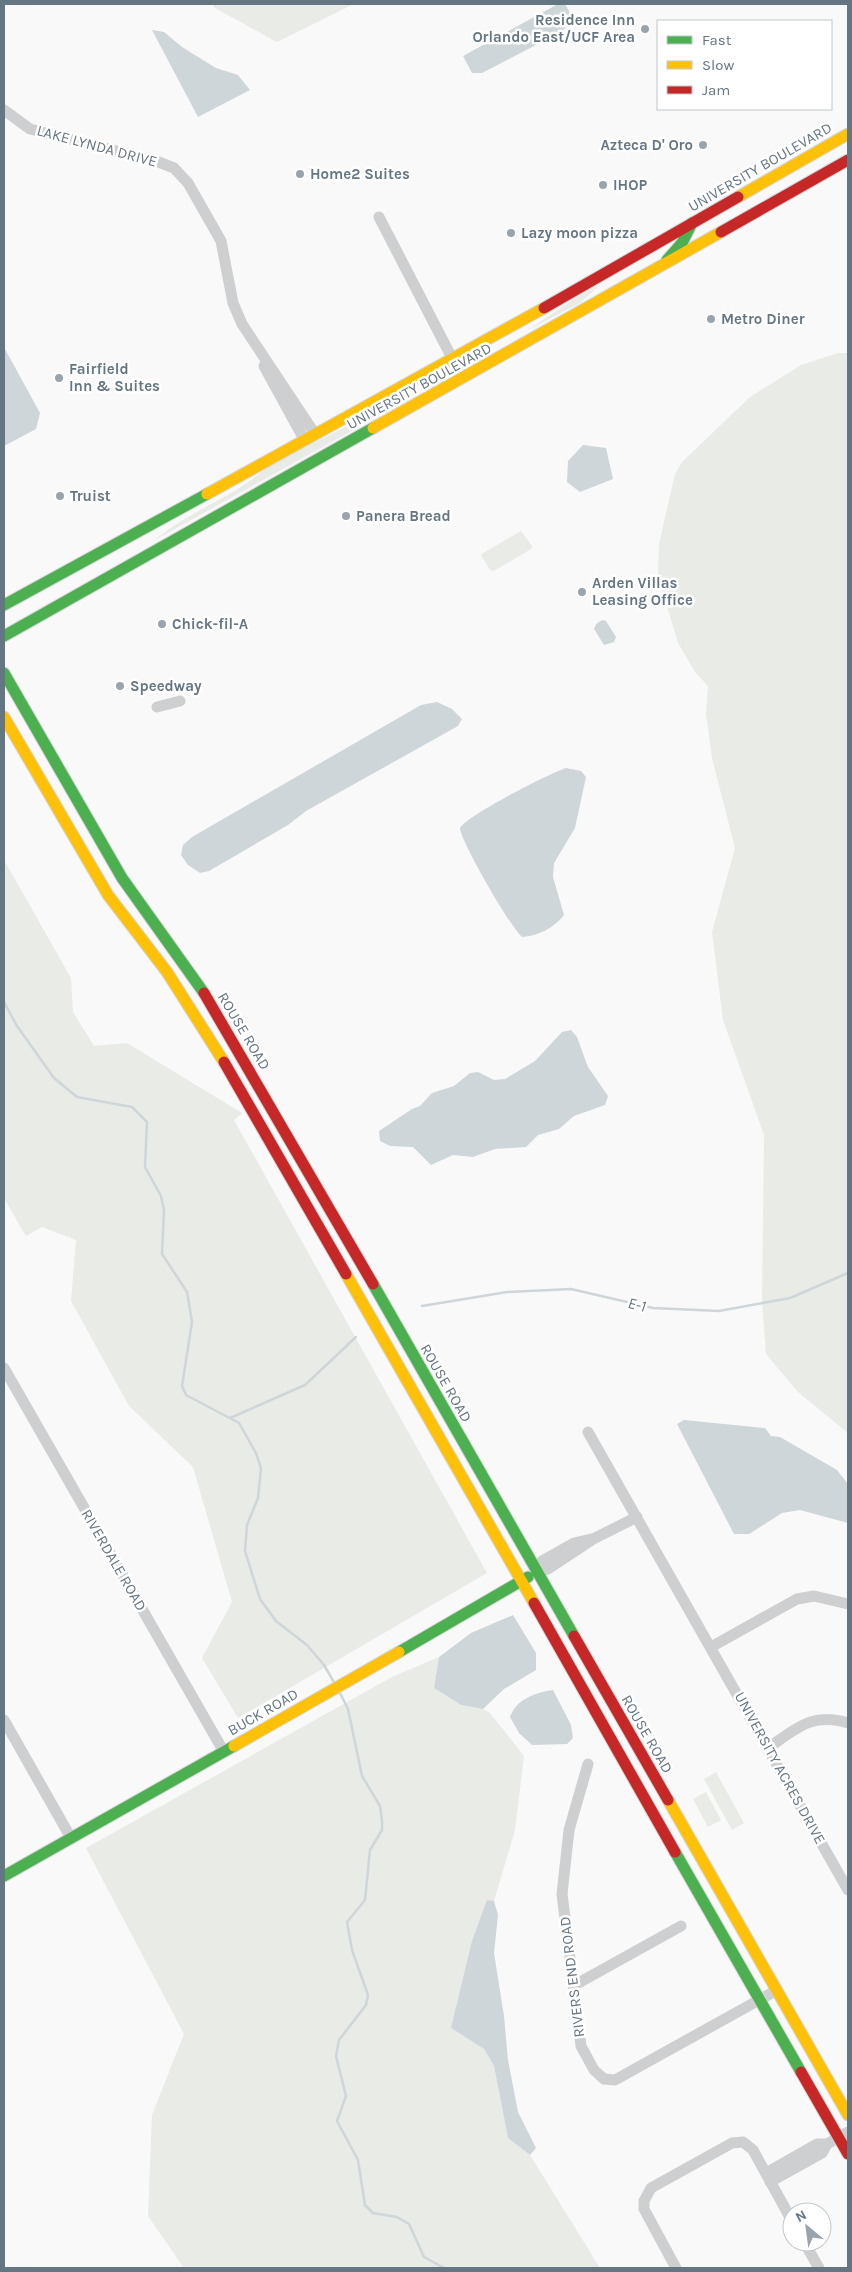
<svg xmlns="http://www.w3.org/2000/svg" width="852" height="2272" viewBox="0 0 852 2272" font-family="Karla,sans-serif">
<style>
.green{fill:#e8ebe6}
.water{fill:#ced6d9}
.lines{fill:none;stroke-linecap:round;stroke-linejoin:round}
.stream{stroke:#ced6d9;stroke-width:2.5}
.fast-casing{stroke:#d5d6d7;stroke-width:13}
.slow-casing{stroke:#d5d6d7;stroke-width:13}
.jam-casing{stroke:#d5d6d7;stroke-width:13}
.street{stroke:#cecfd0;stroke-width:11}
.fast{stroke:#4caf50;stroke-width:11}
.slow{stroke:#ffc107;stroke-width:11}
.jam{stroke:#c62828;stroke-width:11}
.poi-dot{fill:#99a4ac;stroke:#fff;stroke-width:2}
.labels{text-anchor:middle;stroke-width:5;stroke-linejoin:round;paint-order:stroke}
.poi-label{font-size:15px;font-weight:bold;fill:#657683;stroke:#fff;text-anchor:start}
.street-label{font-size:15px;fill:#657683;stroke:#fff}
.water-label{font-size:16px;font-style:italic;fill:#60757c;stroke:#fff}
</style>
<rect width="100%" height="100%" fill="#f9f9f9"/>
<!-- green -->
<path class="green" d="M212,4H354L277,42L215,8Z
M600,285L580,303L528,330L574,299Z
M838,353H848V1433L798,1392L766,1354L762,1302L764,1135L723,1020L712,932L735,848L712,758L706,714L708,686L695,672L678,643L658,576L659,544L675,474L682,462L750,397L801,365Z
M392,404L348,433L155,540C190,510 236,497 269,465Z
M521,531L532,546L531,549L494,571L490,570L481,555L483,553Z
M4,860L71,978L73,1012L94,1046L127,1043L242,1113L234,1120L487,1573L238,1718L202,1658L232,1602L193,1467L129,1406L71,1301L76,1240L42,1227L26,1236L4,1198Z
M439,1657L434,1688L461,1705L483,1709L490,1713L524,1756L515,1830L494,1901L487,1900L451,2028L484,2049L494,2066L508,2138L530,2155L600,2268H184L148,2216L152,2115L184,2034L86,1848L392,1677Z
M716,1772L744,1823L732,1830L704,1779Z
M706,1792L721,1820L708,1827L693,1799Z"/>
<!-- water -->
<path class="water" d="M558,4H565L574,20L561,32L482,73H472L463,56Z
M152,30L164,32L182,47L216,68L238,75L250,90L198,117Z
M4,341L5,349L40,413L36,429L4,446Z
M583,445L606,448L613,479L580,492L567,482L568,461Z
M602,620L606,621L616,637L614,642L604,645L594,629L596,624Z
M437,702L452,709L462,719L458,726L306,811L288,825L209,871L200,873L188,865L181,855L183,845L192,837L421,705Z
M566,768L581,771L586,777L575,828L554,863L553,877L564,915C554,928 538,936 522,937C511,928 460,840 460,828C466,816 550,773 566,768Z
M571,1030L577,1037L588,1067L608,1096L605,1105L574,1116L559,1129L538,1135L526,1147L495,1149L473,1157L453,1155L431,1165L413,1147L390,1146L380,1141L379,1131L412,1109L420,1106L432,1093L454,1086L470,1073L478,1072L494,1080L505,1079L535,1061L562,1032Z
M684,1420L765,1428L771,1436L780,1437L837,1470L848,1484V1523L800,1510L782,1513L749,1534H734L677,1424Z
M513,1615L536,1653V1670L504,1689L483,1709L461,1705L434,1688L439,1657L471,1633Z
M553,1690L571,1725L573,1738L567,1744L532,1745L519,1733L510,1717C517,1699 534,1693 553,1690Z
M487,1900L494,1901L498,1915L494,1953L504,2016L508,2060L518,2112L536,2148L530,2155L508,2138L494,2066L484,2049L451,2028L472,1941Z"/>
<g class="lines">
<!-- stream -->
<path class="stream" d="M4,1002L17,1026L54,1078L77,1097L132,1107L147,1122L145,1167L161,1196L164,1210L162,1254L187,1292L192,1322L182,1386L186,1395L239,1423L256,1453L261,1468L258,1498L247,1525L245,1551L260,1599L276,1621L307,1645L324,1665L335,1684
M422,1306L507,1292L571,1289L653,1308L719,1311L790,1298L848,1273
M230,1418L305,1385L356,1337
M340,1693L348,1709L362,1776L380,1806L382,1821V1830L370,1850L365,1900L347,1922L352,1950L368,1995L366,2005L339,2040L336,2056L346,2096L337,2121L358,2160L365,2205L373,2213L397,2217L409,2224L424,2257L444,2268"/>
<defs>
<path id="fast" d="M667,260L682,243L692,223
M4,605L207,494
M4,636L373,428
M4,673L122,878L204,993
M373,1284L574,1636
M399,1652L528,1577
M675,1852L801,2072
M4,1876L234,1746"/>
<path id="slow" d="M738,197L848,134
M373,428L721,232
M207,494L544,308
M4,717L108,895L167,972L224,1062
M346,1274L534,1603
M234,1746L399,1652
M668,1800L848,2115"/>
<path id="jam" d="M721,232L848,160
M544,308L738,197
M204,993L373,1284
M224,1062L346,1274
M534,1603L675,1852
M574,1636L668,1800
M801,2072L848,2154"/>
</defs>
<!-- fast casing -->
<use href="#fast" class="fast-casing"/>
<!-- slow casing -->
<use href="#slow" class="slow-casing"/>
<!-- jam casing -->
<use href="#jam" class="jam-casing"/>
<!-- street -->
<path class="street" d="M4,110L30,129L156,161L174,168L188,183L221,241L233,303L242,324L315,434
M379,217L453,360
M264,366L304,439
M157,707L180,701
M4,1368L224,1752
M588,1432L848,1890
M537,1572L548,1569L595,1538L637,1517
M537,1572L542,1561L574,1543L591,1539
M711,1647L797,1599L814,1596L848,1604
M4,1720L71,1838
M768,1748C797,1728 812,1712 848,1723
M588,1764L569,1830L562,1894L581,2046L594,2070L604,2079L615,2080L777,1990
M573,1986L681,1926
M766,2173L817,2144H827L848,2132
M770,2182L822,2153L827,2144
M804,2242L819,2268
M676,2268L644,2209V2201L651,2188L732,2143L743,2142L753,2150L792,2221"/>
<!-- fast -->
<use href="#fast" class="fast"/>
<!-- slow -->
<use href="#slow" class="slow"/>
<!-- jam -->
<use href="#jam" class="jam"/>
</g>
<!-- markers -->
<g class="poi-dot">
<circle cx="645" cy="29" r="5"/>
<circle cx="703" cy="145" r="5"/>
<circle cx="300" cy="174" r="5"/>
<circle cx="603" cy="185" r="5"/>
<circle cx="511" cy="233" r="5"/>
<circle cx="711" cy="319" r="5"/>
<circle cx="59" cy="378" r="5"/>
<circle cx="60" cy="496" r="5"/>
<circle cx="346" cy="516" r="5"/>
<circle cx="582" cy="592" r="5"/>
<circle cx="162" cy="624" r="5"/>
<circle cx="120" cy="686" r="5"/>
</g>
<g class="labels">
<!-- poi labels -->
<g class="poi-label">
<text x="635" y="25" text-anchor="end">Residence Inn<tspan x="635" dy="17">Orlando East/UCF Area</tspan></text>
<text x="693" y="150" text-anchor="end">Azteca D' Oro</text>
<text x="310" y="179">Home2 Suites</text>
<text x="613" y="190">IHOP</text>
<text x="521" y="238">Lazy moon pizza</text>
<text x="721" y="324">Metro Diner</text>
<text x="69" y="374">Fairfield<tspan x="69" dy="17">Inn &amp; Suites</tspan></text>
<text x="70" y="501">Truist</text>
<text x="356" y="521">Panera Bread</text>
<text x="592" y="588">Arden Villas<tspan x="592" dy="17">Leasing Office</tspan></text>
<text x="172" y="629">Chick-fil-A</text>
<text x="130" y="691">Speedway</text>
</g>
<!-- street labels -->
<g class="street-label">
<text transform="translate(97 146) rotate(15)" y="5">LAKE LYNDA DRIVE</text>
<text transform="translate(760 167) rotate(-30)" y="5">UNIVERSITY BOULEVARD</text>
<text transform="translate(419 386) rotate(-29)" y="5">UNIVERSITY BOULEVARD</text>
<text transform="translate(244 1031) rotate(59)" y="5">ROUSE ROAD</text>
<text transform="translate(446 1383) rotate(60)" y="5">ROUSE ROAD</text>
<text transform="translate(114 1560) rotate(60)" y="5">RIVERDALE ROAD</text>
<text transform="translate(263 1712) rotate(-30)" y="5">BUCK ROAD</text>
<text transform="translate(647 1734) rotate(60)" y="5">ROUSE ROAD</text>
<text transform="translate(780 1768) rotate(61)" y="5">UNIVERSITY ACRES DRIVE</text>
<text transform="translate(572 1977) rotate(-97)" y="5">RIVERS END ROAD</text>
</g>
<!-- water labels -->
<g class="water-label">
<text transform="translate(637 1304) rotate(13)" y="6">E-1</text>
</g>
</g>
<!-- border -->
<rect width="852" height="2272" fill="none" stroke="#657683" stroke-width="10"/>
<!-- legend -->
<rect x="657" y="20" width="175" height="90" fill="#ffffff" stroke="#c1c8cd"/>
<rect x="667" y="36" width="25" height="8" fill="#4caf50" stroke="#c1c8cd"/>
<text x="702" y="45" font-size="15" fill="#657683">Fast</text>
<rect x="667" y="61" width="25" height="8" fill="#ffc107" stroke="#c1c8cd"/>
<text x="702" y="70" font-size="15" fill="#657683">Slow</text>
<rect x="667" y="86" width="25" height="8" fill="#c62828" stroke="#c1c8cd"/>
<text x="702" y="95" font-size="15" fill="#657683">Jam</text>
<!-- north arrow -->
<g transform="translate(807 2227) rotate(331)"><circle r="24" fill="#ffffff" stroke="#c1c8cd"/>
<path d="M0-4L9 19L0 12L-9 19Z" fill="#99a4ac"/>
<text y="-8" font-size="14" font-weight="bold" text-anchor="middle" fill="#657683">N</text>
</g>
</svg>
